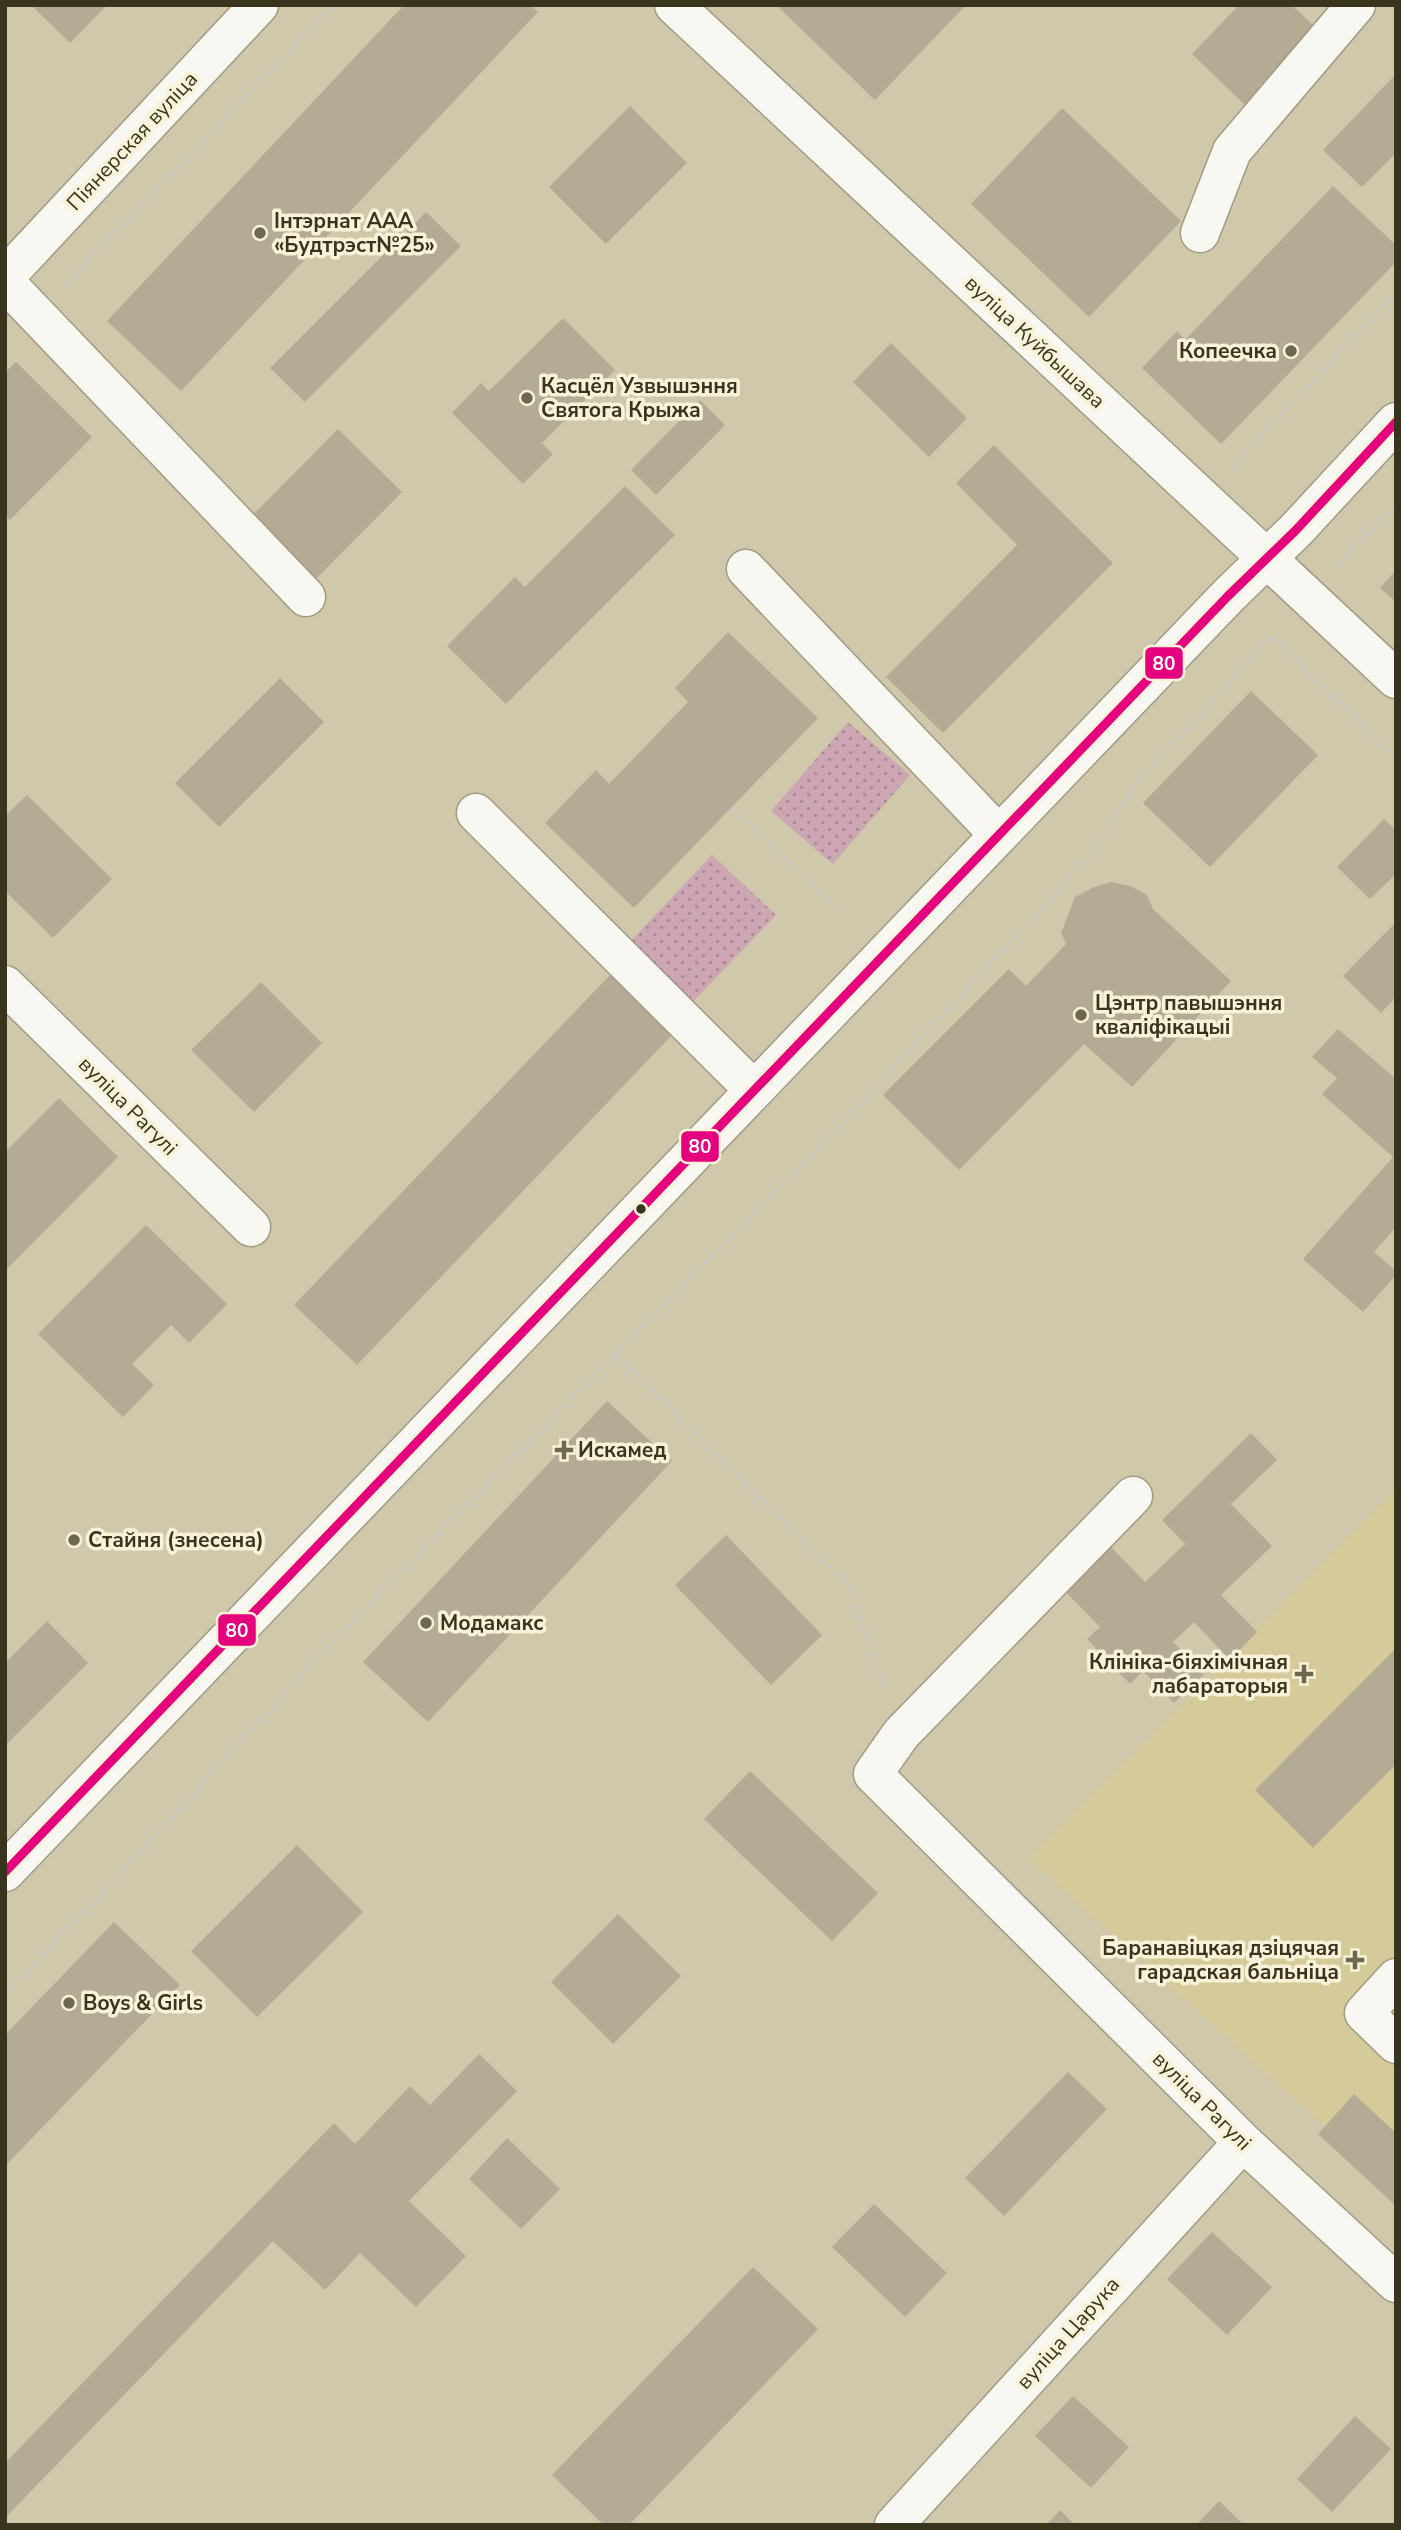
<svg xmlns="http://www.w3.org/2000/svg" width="1401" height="2530" viewBox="0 0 1401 2530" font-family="'Nunito Sans',sans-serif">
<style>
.built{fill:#d4ca9a}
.grass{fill:url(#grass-dots)}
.building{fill:#b4ab95}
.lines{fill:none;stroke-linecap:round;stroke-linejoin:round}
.minor-casing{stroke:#a19b84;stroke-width:41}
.major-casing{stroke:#a19b84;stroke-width:41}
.path{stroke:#cac8bf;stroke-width:4.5;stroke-dasharray:5 5;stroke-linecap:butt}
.minor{stroke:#f8f7f2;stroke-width:38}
.major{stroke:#f8f7f2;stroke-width:38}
.bus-1-casing{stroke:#f8f3d8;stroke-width:14}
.bus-1{stroke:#e5007d;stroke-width:9}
.poi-dot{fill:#6d684f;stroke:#f8f3d8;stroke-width:2.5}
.bus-dot{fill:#38341e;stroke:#f8f3d8;stroke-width:2.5}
.labels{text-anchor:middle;stroke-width:7;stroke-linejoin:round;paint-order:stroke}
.street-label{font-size:21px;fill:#38341e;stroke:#f8f3d8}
.poi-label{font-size:21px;font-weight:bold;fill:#38341e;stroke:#f8f3d8;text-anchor:start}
.line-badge{stroke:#f8f3d8;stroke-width:2.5}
.badge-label{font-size:19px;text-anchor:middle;font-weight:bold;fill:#fff}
</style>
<defs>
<pattern id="grass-dots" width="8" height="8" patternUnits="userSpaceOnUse" patternTransform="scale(1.75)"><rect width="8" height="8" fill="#cca6b2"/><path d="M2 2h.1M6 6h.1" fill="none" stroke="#a78890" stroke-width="1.8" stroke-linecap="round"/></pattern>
</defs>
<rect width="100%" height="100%" fill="#cfc8ab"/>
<!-- built -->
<path class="built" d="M1396,1489V2191L1030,1859Z"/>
<!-- grass -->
<path class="grass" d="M848,722L910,775L833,864L771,811Z
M712,855L776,915L689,1006L626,946Z"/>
<!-- building -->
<path class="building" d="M31,5H107L70,43Z
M404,5H531L538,12L181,391L107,321Z
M776,5H966L875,100Z
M1239,5H1292L1321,33L1249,109L1192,54Z
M1396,74V153L1362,187L1323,150Z
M630,106L687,163L606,244L549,187Z
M1062,108L1181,221L1089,317L971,204Z
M1333,186L1396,245V262L1221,444L1142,368L1177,331L1185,340Z
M426,212L461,246L305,402L270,368Z
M563,318L615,370L542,443L553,454L523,484L452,413L481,383L489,391Z
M891,343L967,418L929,457L853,382Z
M16,362L92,437L10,520L5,515V372Z
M700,400L725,425L656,495L631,470Z
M338,429L402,492L315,580L251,517Z
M994,445L1113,563L943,733L886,677L1017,545L956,483Z
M625,486L675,535L506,704L447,646L515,577L525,587Z
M1396,570V602L1380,588Z
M728,632L818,718L634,908L545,823L596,770L609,784L688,702L675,688Z
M280,678L324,722L219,827L175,783Z
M1251,691L1318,755L1210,867L1143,803Z
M27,795L112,879L53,938L5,891V816Z
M1384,819L1396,830V874L1370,899L1337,867Z
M1111,882L1130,886L1147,895L1153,909L1231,981L1132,1087L1084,1044L959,1170L883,1095L1009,969L1026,986L1066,944L1061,933L1075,897L1094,887Z
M1396,922V997L1381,1013L1343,976Z
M611,974L673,1034L357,1365L294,1305Z
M261,982L322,1043L254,1112L191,1050Z
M1338,1029L1396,1079V1227L1374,1252L1396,1271V1275L1363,1312L1303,1259L1393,1157L1322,1094L1337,1078L1312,1057Z
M59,1098L118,1157L5,1271V1152Z
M146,1225L227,1304L189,1343L171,1325L132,1364L154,1385L123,1417L38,1334Z
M607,1401L672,1461L428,1722L363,1662Z
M1251,1433L1277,1460L1231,1504L1272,1546L1221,1595L1257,1632L1230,1660L1194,1622L1173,1642L1204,1674L1174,1703L1143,1671L1130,1684L1087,1639L1100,1627L1065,1591L1111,1547L1145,1582L1185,1544L1162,1520Z
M726,1535L822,1635L771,1685L675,1585Z
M47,1621L88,1663L5,1746V1663Z
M1394,1650L1396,1764L1313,1848L1255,1790Z
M750,1771L878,1893L832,1941L704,1819Z
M297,1845L363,1912L257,2017L191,1951Z
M618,1914L681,1976L613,2044L551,1982Z
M114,1922L180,1985L5,2166V2035Z
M479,2054L517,2091L409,2201L466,2256L416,2307L360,2253L325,2290L273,2241L5,2518V2463L334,2123L355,2144L410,2086L430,2105Z
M1068,2072L1107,2109L1004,2216L965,2178Z
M1354,2094L1396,2133V2206L1318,2134Z
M507,2138L560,2189L521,2229L469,2179Z
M874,2204L947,2273L905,2317L832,2247Z
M1212,2232L1272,2287L1227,2335L1167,2279Z
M753,2267L818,2329L629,2525H604L552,2475Z
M1073,2396L1129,2447L1091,2488L1035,2436Z
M1355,2416L1391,2449L1332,2512L1297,2479Z
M1219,2501L1244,2525H1196Z
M1060,2510L1075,2525H1046Z"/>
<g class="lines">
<defs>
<path id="minor" d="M674,5L1396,679
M1200,233L1232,151L1356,5
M5,277L259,5
M5,282L306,597
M746,569L999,835
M476,813L754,1090
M5,985L251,1227
M1133,1496L901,1734L873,1774L1243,2142L1396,2283
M1396,1978L1364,2013L1396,2044
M894,2525L1243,2142"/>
<path id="major" d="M5,1872L1228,596L1296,530L1396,422"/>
</defs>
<!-- minor casing -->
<use href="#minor" class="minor-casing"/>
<!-- major casing -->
<use href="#major" class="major-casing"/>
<!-- path -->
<path class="path" d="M65,284L334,5
M1231,468L1396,292
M1337,566L1396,505
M732,807L834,906
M615,1354L849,1587L886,1690
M5,1993L117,1878L322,1652L836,1130L1093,853L1139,782L1271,636L1396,758"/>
<!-- minor -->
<use href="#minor" class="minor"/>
<!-- major -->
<use href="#major" class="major"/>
<defs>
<path id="bus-1" d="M5,1872L1228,596L1296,530L1396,422"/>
</defs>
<!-- bus-1 casing -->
<use href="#bus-1" class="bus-1-casing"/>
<!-- bus-1 -->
<use href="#bus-1" class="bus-1"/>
</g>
<!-- markers -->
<g class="poi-dot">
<circle cx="260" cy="233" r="7"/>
<circle cx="1291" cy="351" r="7"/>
<circle cx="527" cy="398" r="7"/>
<circle cx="1081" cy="1015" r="7"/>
<path d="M560.5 1439.5h7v7h7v7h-7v7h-7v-7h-7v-7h7z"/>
<circle cx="74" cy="1540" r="7"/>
<circle cx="426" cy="1623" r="7"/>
<path d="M1300.5 1663.5h7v7h7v7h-7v7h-7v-7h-7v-7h7z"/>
<path d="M1351.5 1949.5h7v7h7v7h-7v7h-7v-7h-7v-7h7z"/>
<circle cx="69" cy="2003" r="7"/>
</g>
<circle class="bus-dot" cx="641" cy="1209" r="6"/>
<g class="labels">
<!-- street labels -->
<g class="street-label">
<text transform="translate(132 141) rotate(-47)" y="7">Піянерская вуліца</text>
<text transform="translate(1035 342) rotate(43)" y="7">вуліца Куйбышава</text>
<text transform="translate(128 1106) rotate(45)" y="7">вуліца Рагулі</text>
<text transform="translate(1202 2101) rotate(45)" y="7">вуліца Рагулі</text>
<text transform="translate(1068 2333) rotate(-48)" y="7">вуліца Царука</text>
</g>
<!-- poi labels -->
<g class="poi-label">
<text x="274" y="228">Інтэрнат ААА<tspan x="274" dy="24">«Будтрэст№25»</tspan></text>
<text x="1277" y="358" text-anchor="end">Копеечка</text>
<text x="541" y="393">Касцёл Узвышэння<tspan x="541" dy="24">Святога Крыжа</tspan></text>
<text x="1095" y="1010">Цэнтр павышэння<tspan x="1095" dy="24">кваліфікацыі</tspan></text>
<text x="578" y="1457">Искамед</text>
<text x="88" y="1547">Стайня (знесена)</text>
<text x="440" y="1630">Модамакс</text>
<text x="1288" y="1669" text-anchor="end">Клініка-біяхімічная<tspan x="1288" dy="24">лабараторыя</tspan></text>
<text x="1339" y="1955" text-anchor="end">Баранавіцкая дзіцячая<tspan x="1339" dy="24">гарадская бальніца</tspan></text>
<text x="83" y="2010">Boys &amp; Girls</text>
</g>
</g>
<g class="line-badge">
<rect x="1144" y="646" width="40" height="34" rx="7" fill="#e5007d"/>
<rect x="680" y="1130" width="40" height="33" rx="7" fill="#e5007d"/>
<rect x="217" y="1613" width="40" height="34" rx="7" fill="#e5007d"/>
</g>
<g class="badge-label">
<text x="1164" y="670">80</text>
<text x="700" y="1153">80</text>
<text x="237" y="1637">80</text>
</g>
<!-- border -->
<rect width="1401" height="2530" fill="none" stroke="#38341e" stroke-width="14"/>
</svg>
